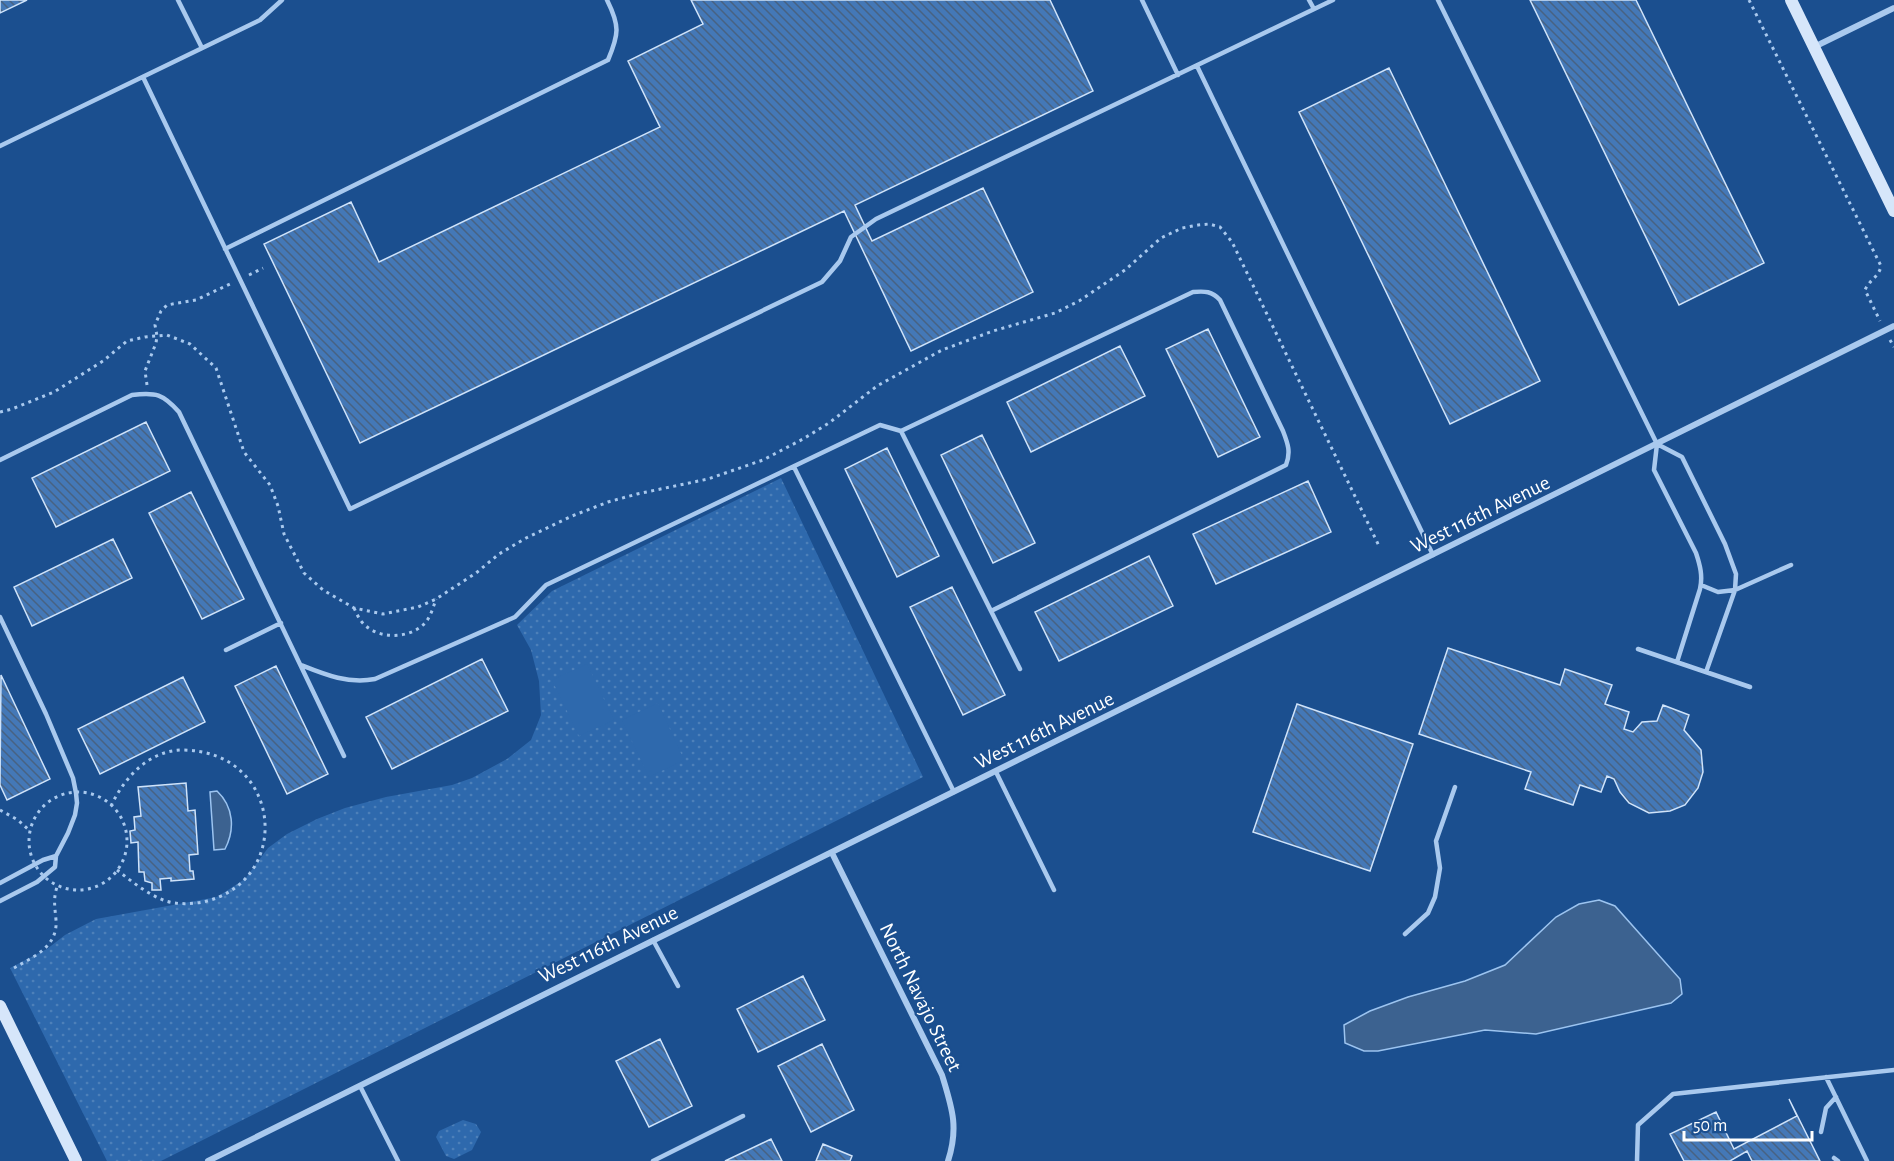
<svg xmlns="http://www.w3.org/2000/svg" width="1894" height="1161" viewBox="0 0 1894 1161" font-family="'Alegreya Sans',sans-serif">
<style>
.park{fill:url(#park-dots)}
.garden{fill:#2e69ad}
.water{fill:#3c6290;stroke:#9cc4f0;stroke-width:1.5}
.building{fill:url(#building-back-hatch);stroke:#cfe3fa;stroke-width:1.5}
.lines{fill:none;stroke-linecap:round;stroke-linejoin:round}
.path{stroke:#a9c9ee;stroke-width:3;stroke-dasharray:3 4.5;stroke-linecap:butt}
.lane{stroke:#a9c9ee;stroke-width:4.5}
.street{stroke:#a9c9ee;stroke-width:6}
.secondary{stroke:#d6e6fa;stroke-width:12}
.labels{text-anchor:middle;stroke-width:4.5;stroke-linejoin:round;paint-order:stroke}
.street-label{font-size:21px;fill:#fff;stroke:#1b4f8f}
</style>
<defs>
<pattern id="park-dots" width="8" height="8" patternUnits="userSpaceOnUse" patternTransform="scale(1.5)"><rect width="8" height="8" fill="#2e69ad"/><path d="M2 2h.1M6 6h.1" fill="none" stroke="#4d80b9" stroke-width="1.8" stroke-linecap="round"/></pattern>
<pattern id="building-back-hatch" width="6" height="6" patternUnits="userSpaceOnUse" patternTransform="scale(1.5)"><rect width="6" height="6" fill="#4478b7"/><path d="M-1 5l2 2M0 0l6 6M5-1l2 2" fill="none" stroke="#486282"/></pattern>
</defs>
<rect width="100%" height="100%" fill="#1b4f8f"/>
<!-- park -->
<path class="park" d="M781,478L923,777L161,1161H107L10,968L47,949L65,935L96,919L217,897L245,879L268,848L287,834L317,819L345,808L386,797L452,785L472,778L507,759L531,740L541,715L539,681L531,650L517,625L552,591Z
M463,1120L476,1124L481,1132L472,1150L454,1159L446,1156L436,1137L439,1131Z"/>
<!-- garden -->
<path class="garden" d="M587,664L614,720L579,736L552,680Z
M658,703L684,760L649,777L622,720Z"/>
<!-- water -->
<path class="water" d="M217,791C234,807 235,830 225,849L214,850L210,792Z
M1599,900L1615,906L1680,979L1682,994L1671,1003L1536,1034L1485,1030L1378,1051H1364L1345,1043L1344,1025L1370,1011L1408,997L1465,981L1505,965L1556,917L1579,904Z"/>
<!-- building -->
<path class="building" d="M0,0H27L0,13Z
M691,0H1050L1093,91L855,205L872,241L983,188L1033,292L911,351L844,211L360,443L264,244L351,202L379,262L660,127L628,61L703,24Z
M1530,0H1636L1764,263L1679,305Z
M1389,68L1540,381L1450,424L1299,112Z
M1208,329L1260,437L1218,457L1166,349Z
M1120,346L1145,396L1031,452L1007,402Z
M146,422L170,471L56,527L32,478Z
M982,435L1035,543L993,563L941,455Z
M887,448L939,556L897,577L845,469Z
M1308,481L1331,532L1216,584L1193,534Z
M191,492L244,599L202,619L149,513Z
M113,539L132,578L32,626L14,587Z
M1149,556L1173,606L1059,661L1035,612Z
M952,587L1005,695L963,715L910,607Z
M1448,648L1560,685L1565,669L1612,685L1605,704L1629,712L1624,729L1633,732L1642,722L1657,721L1663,705L1689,715L1684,730L1701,750L1703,772L1698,788L1685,805L1670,811L1649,813L1629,803L1620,792L1614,779L1607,776L1601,792L1580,785L1573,805L1525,789L1531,772L1419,734Z
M482,659L508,711L392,769L366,717Z
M276,666L328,774L287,794L235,686Z
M1,675L50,779L7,800L0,785Z
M183,677L205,722L100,774L78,729Z
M1297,704L1413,744L1370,871L1253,832Z
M186,783L188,811L195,810L198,854L189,855L190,871H193L194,879L171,881V878L160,879L161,890H152V883L145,881L144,872H139L138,842L131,843L130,831L135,830L134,817L141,816L138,787Z
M803,976L825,1020L758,1052L737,1009Z
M660,1039L692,1106L649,1127L616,1061Z
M822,1044L854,1110L811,1132L778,1066Z
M1789,1099L1820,1161H1752L1747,1151L1730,1161H1684L1670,1134L1716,1112L1734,1149L1797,1116Z
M771,1139L782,1161H725Z
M823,1144L852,1156L850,1161H816Z"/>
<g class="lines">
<!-- path -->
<path class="path" d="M1749,0L1881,266C1879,277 1869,280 1865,290L1880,321
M249,275L263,268
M1890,340L1894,347
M147,385L145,371L156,343L157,336L155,325L161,311L167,305L196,300L232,283
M0,412L12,409L54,392L103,361L127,341L145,337L167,335L190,344L216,368L244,452L270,485L278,506L284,534L304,573L323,590L354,608L383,614L418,607L436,599L476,573L499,554L526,538L572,516L608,502L637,494L708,479L763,460L803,439L829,423L877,386L942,350L993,331L1055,313L1079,301L1125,270L1161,238L1182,228L1198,225L1209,224L1220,227L1232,242L1380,548
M354,608C356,612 358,617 361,621C375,639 406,640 423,625C430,619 433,608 436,599
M29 841a49 49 0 1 1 98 0a49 49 0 1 1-98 0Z
M111,806C124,778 149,750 183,750C283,751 294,882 203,902C191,904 175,905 163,900C146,893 131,881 117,870
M0,810L18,820L30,831
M14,968C33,957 58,947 56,920C55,908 53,899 57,887"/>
<!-- lane -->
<path class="lane" d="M178,0L202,48
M1142,0L1178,75
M1309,0L1314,9
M1438,0L1657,444L1654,470L1696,553C1700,565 1703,576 1700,589L1677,662
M1197,66L1433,555
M143,77L350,509L822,282L840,261L851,237L876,219L1333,0
M0,146L260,20L282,0
M225,249L608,60C619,34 620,26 607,0
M901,431L1193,292C1205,291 1212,291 1220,300L1283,431C1288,444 1291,452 1286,465L991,611
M1657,444L1682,457L1725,544L1736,574L1735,590L1706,672
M0,460L132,395C156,392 163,394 179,412L344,756
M794,467L954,792
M1701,585L1718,592L1735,590L1791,565
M0,617L46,714L73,778L76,793L77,803L75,815L68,833L56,856L55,867L37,882L0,901
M1638,649L1750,687
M226,650L281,623
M301,665C326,675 348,684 375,679L515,617L546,585L880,425L901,431L1020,669
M996,772L1054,890
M0,883L43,860L56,856
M1405,934L1428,913L1435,897L1440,868L1436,841L1455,787
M653,940L678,986
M1826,1077L1867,1161
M360,1086L398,1161
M1821,1132L1826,1108L1836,1097
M1834,1158L1838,1161
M653,1161L743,1116
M1637,1161L1638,1125L1673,1094L1894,1070"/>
<!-- street -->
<path class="street" d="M1814,47L1894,8
M832,853L942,1075C952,1108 959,1127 948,1161
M208,1161L1894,326"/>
<!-- secondary -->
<path class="secondary" d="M1791,0L1894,211
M0,1006L76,1161"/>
</g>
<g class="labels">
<!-- street labels -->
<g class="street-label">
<text transform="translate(1480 514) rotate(-26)" y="7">West 116th Avenue</text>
<text transform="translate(1044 730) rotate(-26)" y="7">West 116th Avenue</text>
<text transform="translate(608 944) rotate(-26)" y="7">West 116th Avenue</text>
<text transform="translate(921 997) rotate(64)" y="7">North Navajo Street</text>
</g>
</g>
<!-- scale -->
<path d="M1684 1131v9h128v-9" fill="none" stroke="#ffffff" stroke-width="3"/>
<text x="1693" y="1131" font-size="18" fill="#ffffff" stroke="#1b4f8f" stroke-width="4.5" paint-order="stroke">50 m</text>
</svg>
